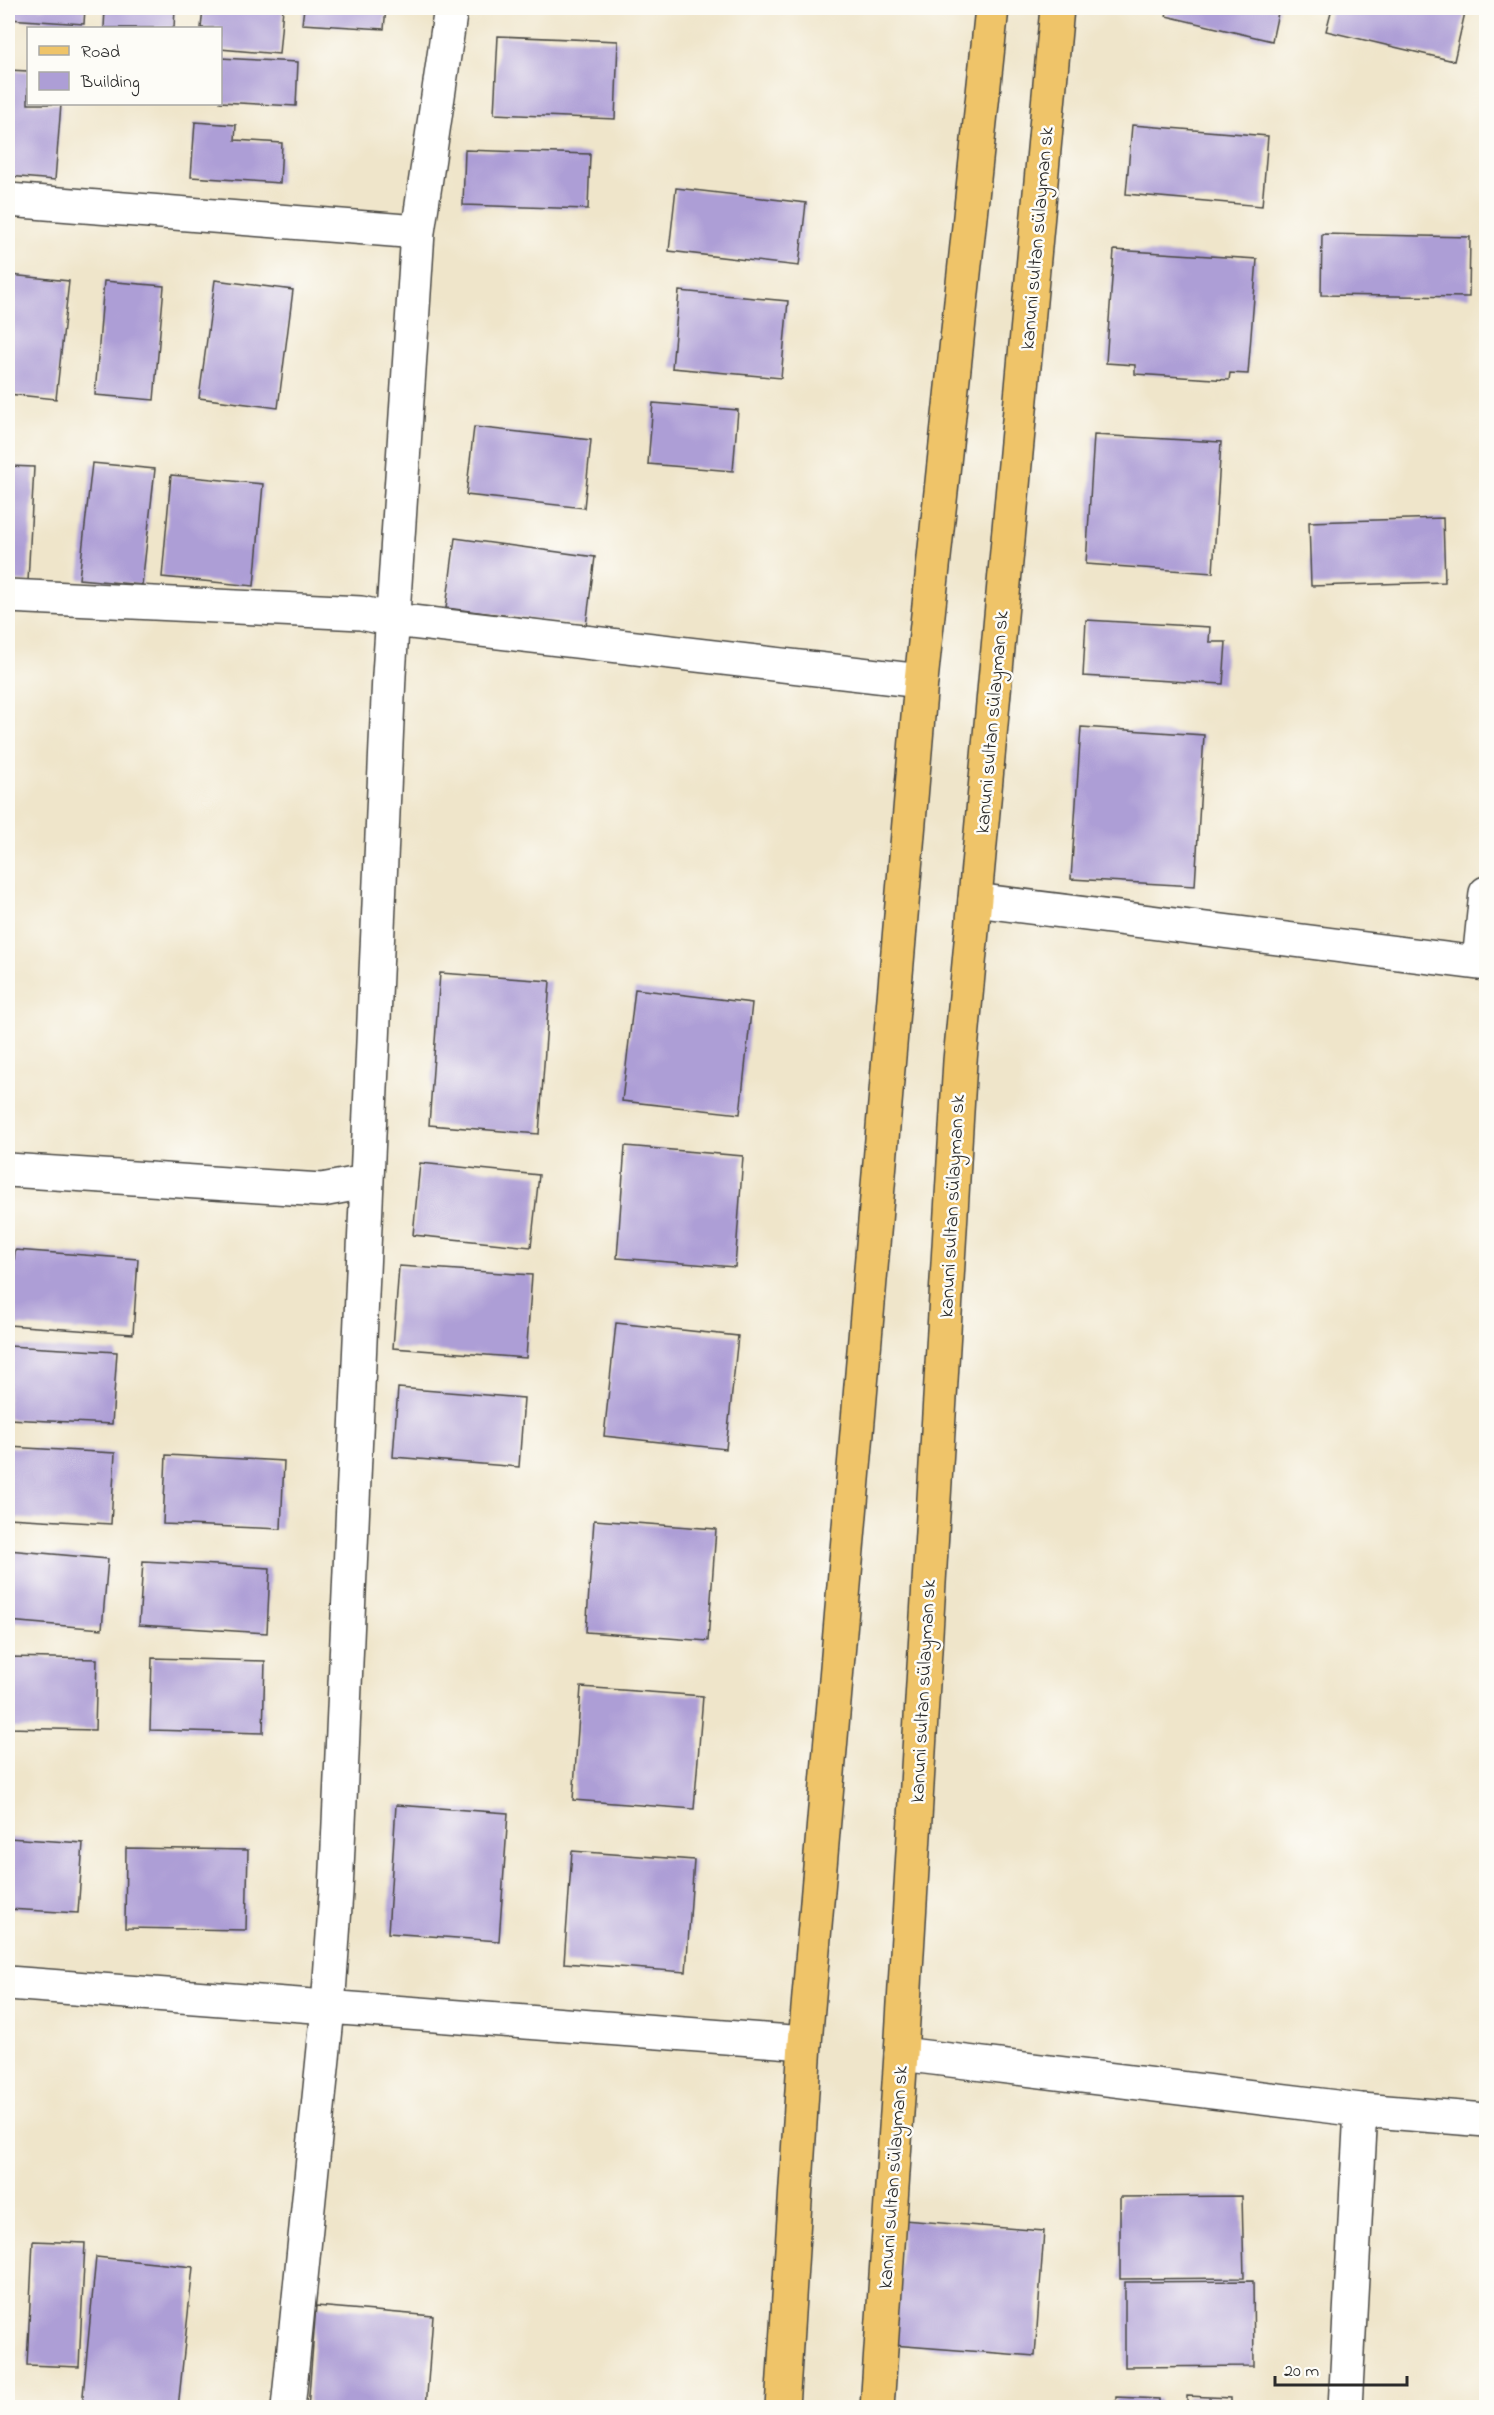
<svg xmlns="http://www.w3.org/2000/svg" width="1494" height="2415" viewBox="0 0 1494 2415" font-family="'Indie Flower',sans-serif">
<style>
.building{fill:#ad9ed6}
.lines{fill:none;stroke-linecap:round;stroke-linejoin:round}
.minor-casing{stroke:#484743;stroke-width:36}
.major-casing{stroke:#484743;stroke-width:36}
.minor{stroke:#fff;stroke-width:33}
.major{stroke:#efc469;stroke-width:33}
.labels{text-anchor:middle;stroke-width:5;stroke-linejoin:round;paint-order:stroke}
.street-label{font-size:20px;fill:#2b2b2b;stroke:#fdfcf7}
</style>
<rect width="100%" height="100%" fill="#fdfcf7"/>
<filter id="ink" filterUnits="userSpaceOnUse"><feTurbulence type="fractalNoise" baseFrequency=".0167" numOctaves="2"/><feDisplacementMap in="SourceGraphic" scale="12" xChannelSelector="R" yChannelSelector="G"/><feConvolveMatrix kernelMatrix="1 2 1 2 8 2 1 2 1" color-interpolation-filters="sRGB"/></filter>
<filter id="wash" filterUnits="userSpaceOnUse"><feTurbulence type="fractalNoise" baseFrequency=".008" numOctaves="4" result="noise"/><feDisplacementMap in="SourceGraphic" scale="24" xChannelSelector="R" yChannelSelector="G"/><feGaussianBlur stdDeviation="1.35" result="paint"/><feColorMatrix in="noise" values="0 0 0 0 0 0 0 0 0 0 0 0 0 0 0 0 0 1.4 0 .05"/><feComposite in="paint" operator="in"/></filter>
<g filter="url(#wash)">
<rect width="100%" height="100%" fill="#efe5ca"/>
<g id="blocks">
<!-- building -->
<path class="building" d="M8,8H85L84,24L8,19Z
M105,8H175L174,28H104Z
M203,8H283L279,54L220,49V28H201Z
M304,8H386L384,29L302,24Z
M1168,8H1279L1272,41L1166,16Z
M1332,8H1466L1454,61L1326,31Z
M498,36L618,41L615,119L494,114Z
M220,58L298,62L296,106L220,102Z
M8,70L28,71V104H61L55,180L8,176Z
M195,122L236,125L235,140L282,143L280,183L191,177Z
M1132,125L1268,136L1262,206L1126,194Z
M465,150L590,154L588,209L463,205Z
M676,188L806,203L799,266L669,251Z
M1322,234L1470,237L1469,297L1321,295Z
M1114,250L1257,259L1248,374L1230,373L1229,380L1135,374V365L1106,363Z
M10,275L69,281L56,399L8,394V301Z
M215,280L293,290L278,408L199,398Z
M104,281L164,286L154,400L95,395Z
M679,291L788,301L781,378L672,368Z
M653,403L738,410L733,471L648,464Z
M474,427L591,440L584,508L466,495Z
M1094,435L1221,442L1213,573L1086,564Z
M92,463L155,469L142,585L79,579Z
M8,466L34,467L28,582L8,581Z
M171,475L263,484L254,586L162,577Z
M1443,518L1445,582L1311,586L1309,522Z
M455,538L595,557L586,626L446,608Z
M1086,620L1210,627L1209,642H1226L1223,684L1083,676Z
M1081,727L1204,735L1195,886L1071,879Z
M440,973L550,981L539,1134L429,1125Z
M635,989L752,1003L740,1114L622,1101Z
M625,1146L743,1156L735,1267L617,1258Z
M420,1163L539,1175L531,1247L413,1235Z
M15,1250L138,1259L133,1334L9,1325Z
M399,1266L532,1275L526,1358L393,1348Z
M616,1323L738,1336L726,1449L604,1436Z
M8,1346L117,1352L112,1424L8,1419Z
M398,1388L524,1398L519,1467L393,1457Z
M8,1447L115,1453L111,1524L8,1518Z
M166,1455L284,1461L281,1529L163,1524Z
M594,1520L716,1529L708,1641L586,1632Z
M8,1550L108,1559L102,1629L8,1621Z
M143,1561L270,1568L267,1633L139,1625Z
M8,1657L97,1659L95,1730L8,1728Z
M152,1658L265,1661L263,1733L150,1730Z
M581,1687L703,1696L694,1809L573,1800Z
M396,1805L508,1813L499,1941L388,1933Z
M8,1838L83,1843L78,1913L8,1909Z
M126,1848L248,1850L246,1930L125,1928Z
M572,1851L694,1860L686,1972L564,1963Z
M1242,2196L1244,2278L1120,2279V2197Z
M903,2220L1044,2231L1035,2356L893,2345Z
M33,2241L85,2243L79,2367L27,2365Z
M96,2257L193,2267L178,2408L82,2406Z
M1253,2281L1254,2366L1125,2367V2282Z
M316,2306L433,2316L426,2408H308Z
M1187,2396L1231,2398V2408H1187Z
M1116,2397L1159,2399V2408H1115Z"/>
</g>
</g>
<g filter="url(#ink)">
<use href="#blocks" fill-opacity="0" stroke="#484743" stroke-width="1.5"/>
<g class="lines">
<defs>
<path id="minor" d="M8,200L418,232
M8,596L361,613L394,620L921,681
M975,900L1486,964
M1479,962L1486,893
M8,1170L322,1190L365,1182
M8,1983L805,2043
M901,2054L1361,2110L1486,2120
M288,2408L328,2008L336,1892L389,675L418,232L451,8
M1345,2408L1361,2110"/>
<path id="major" d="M782,2408L805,2043L921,681L992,8
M877,2408L901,2054L960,1061L1057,8"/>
</defs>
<!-- minor casing -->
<use href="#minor" class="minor-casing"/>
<!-- major casing -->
<use href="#major" class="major-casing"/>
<!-- minor -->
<use href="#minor" class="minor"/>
<!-- major -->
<use href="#major" class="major"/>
</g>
</g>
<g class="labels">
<!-- street labels -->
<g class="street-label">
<text transform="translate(1036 238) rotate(-85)" y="7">kanuni sultan sülayman sk</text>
<text transform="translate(991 722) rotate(-85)" y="7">kanuni sultan sülayman sk</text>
<text transform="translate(951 1206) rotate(-87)" y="7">kanuni sultan sülayman sk</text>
<text transform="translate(922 1691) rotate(-87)" y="7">kanuni sultan sülayman sk</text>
<text transform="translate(892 2177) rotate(-86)" y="7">kanuni sultan sülayman sk</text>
</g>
</g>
<!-- margin -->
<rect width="1494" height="2415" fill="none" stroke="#fdfcf7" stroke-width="30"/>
<!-- legend -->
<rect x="27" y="27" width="195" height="78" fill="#fdfcf7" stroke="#a9a8a5" stroke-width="1.5"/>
<rect x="39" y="46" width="30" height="9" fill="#efc469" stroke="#a9a8a5" stroke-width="1.5"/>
<text x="81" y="57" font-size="18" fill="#2b2b2b">Road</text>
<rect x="39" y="72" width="30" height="18" fill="#ad9ed6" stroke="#a9a8a5" stroke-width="1.5"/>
<text x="81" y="87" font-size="18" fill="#2b2b2b">Building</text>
<!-- scale -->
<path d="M1275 2376v9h132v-9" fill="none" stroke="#2b2b2b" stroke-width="3"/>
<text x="1284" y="2376" font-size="18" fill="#2b2b2b" stroke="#fdfcf7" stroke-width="4.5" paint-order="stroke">20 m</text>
</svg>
